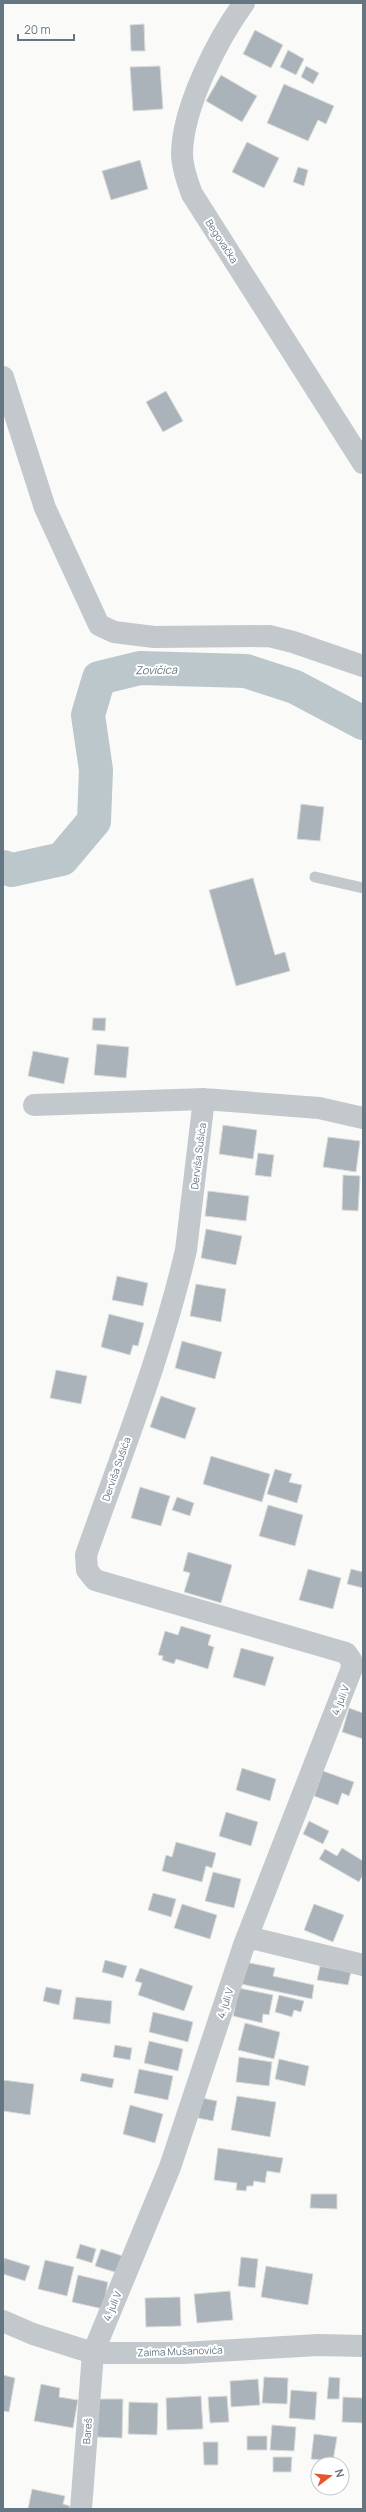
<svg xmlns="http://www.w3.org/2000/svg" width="366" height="2512" viewBox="0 0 366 2512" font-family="Manrope,sans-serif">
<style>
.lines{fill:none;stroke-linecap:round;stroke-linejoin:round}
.river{stroke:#bbc7cb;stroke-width:34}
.building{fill:#aab3b9;stroke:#dcdcda}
.service{stroke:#c3c8cc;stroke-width:11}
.minor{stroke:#c3c8cc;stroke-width:22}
.tertiary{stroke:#c3c8cc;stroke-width:22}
.labels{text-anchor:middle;stroke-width:4;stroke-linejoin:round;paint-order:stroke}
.street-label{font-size:10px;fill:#657683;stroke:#fff}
.water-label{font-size:11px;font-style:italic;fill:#60757c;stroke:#fff}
</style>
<rect width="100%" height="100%" fill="#fafaf8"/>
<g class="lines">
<!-- river -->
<path class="river" d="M3,867L12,870L62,859L94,821L96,770L88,715L99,678L140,668L246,671L295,687L363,723"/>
</g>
<!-- building -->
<path class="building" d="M144,24L145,51H131L130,25Z
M255,30L283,45L271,68L243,54Z
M288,50L304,59L296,75L280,67Z
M160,66L163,109L133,111L130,67Z
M306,66L319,73L313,84L301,77Z
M221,75L257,96L242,122L206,101Z
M284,84L334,106L326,124L318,120L308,141L267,123Z
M247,142L279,158L264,188L232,172Z
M140,160L148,189L111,200L102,171Z
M298,167L308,170L304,186L293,182Z
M166,391L183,421L163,432L146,402Z
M301,804L324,807L320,841L297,839Z
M253,878L275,955L285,952L290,971L236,986L209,890Z
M93,1018H106L105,1031L92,1030Z
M97,1044L129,1047L126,1078L94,1075Z
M33,1051L69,1058L64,1084L28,1076Z
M223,1125L257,1130L253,1159L219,1154Z
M328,1137L360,1141L356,1172L323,1167Z
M258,1153L274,1155L271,1177L255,1175Z
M343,1175L360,1176L358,1211L342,1210Z
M208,1191L249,1196L246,1221L205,1216Z
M206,1229L242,1236L236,1265L201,1258Z
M117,1276L148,1283L143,1306L112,1300Z
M196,1284L226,1289L221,1322L190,1316Z
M109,1314L144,1323L138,1346L133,1345L130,1355L101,1347Z
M182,1341L222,1352L215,1379L175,1368Z
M56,1370L87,1376L81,1404L50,1398Z
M161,1396L196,1408L185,1439L150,1427Z
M211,1456L270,1474L262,1502L203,1484Z
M275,1469L292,1474L289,1482L302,1485L297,1503L267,1494Z
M140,1487L170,1496L161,1526L131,1518Z
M177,1497L194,1503L190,1516L172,1510Z
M268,1505L303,1515L295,1546L259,1536Z
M188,1552L232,1565L221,1603L184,1592L190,1573L183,1571Z
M308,1569L341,1578L333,1609L299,1600Z
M351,1569L363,1572V1588L347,1584Z
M181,1626L211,1635L208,1645L214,1647L208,1669L176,1659L174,1664L162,1660L163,1656L158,1655L165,1631L178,1635Z
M241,1648L274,1657L265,1686L233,1677Z
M349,1708L363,1713V1739L342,1732Z
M242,1768L276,1779L270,1801L236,1790Z
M323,1771L354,1782L349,1796L342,1793L338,1805L314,1796Z
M226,1812L258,1822L251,1846L219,1836Z
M309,1821L329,1831L323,1844L303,1834Z
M176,1842L216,1853L212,1868L206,1866L202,1882L162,1871L166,1855L172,1857Z
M342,1848L363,1861V1875L359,1882L319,1859L325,1849L337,1856Z
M213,1872L241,1879L234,1908L205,1901Z
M153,1893L176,1899L171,1917L148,1910Z
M182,1904L217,1915L210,1939L174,1928Z
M314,1904L344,1915L333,1942L304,1930Z
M105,1960L127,1966L123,1978L102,1972Z
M245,1962L275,1968L273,1976L314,1985L312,1999L241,1984Z
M320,1966L351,1972L348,1985L317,1980Z
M140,1968L193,1986L184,2011L138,1995L142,1983L135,1981Z
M46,1987L62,1990L59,2005L43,2001Z
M239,1988L273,1995L269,2015L263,2014L262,2023L233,2016Z
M279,1995L304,2001L301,2012L294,2010L292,2017L275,2012Z
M76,1997L112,2001L110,2024L73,2019Z
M153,2012L193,2022L188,2042L149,2032Z
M245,2023L280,2032L274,2059L238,2050Z
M149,2041L183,2049L178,2071L144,2063Z
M115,2045L132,2048L130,2060L113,2057Z
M239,2057L272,2062L269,2086L236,2082Z
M279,2059L309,2066L305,2086L275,2079Z
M139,2069L173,2076L168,2100L134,2093Z
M82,2073L114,2079L112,2088L80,2081Z
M3,2080L34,2084L30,2115L3,2111Z
M237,2096L276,2102L270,2137L231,2130Z
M202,2098L217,2101L213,2121L198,2118Z
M130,2105L163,2114L155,2143L123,2134Z
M218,2148L283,2158L280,2173L267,2171L265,2183L254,2181L253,2186H247L246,2191L236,2190L237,2183L214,2180Z
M311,2194H337V2209L310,2208Z
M80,2244L96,2249L92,2263L76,2258Z
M101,2249L126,2257L121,2274L95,2266Z
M241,2257L258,2259L255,2288L238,2286Z
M4,2258L30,2266L25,2281L3,2274Z
M45,2260L74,2267L67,2296L38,2289Z
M266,2266L313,2274L308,2305L261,2297Z
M78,2275L108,2282L103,2309L72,2302Z
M230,2291L233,2320L197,2323L194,2294Z
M180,2297L181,2326L146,2327L145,2298Z
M3,2375L15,2378L9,2412L3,2411Z
M264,2377L288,2378L287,2404L262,2403Z
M329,2377L340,2378L339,2399H327Z
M258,2379L260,2405L231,2407L230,2381Z
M41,2384L60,2388L59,2397L78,2400L73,2428L34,2421Z
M291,2390L317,2392L315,2420L289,2418Z
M201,2396L203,2429L167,2430L166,2398Z
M227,2396L229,2422L210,2423L208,2397Z
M343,2397L363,2398V2423L342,2422Z
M98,2399H123L122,2438L97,2437Z
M129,2402L158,2403L157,2435L128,2434Z
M272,2425L296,2427L294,2451L270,2450Z
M314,2434L337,2437L333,2461L311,2459Z
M247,2436H267V2450H247Z
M203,2442H218V2465H204Z
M273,2457H292L291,2472H273Z
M32,2489L65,2496L63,2504L70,2506L69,2509H28Z"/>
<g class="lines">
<!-- service -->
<path class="service" d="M315,877L363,888"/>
<!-- minor -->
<path class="minor" d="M244,3C217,40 183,107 182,153C182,167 187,181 192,194L363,463
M3,377L45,508L99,625L114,632L154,637L269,636L293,642L363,666
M34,1105L204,1099L319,1108L363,1118
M247,1937L363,1965
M81,2509L93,2353L170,2167L244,1945L352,1668L351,1660L346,1653L95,1580L87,1570L86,1555C121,1455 162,1354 186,1250L204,1099"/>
<!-- tertiary -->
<path class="tertiary" d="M3,2321L33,2334L93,2353H183L318,2345L363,2346"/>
</g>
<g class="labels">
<!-- street labels -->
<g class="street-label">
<text transform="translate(222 241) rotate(57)" y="4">Begovačka</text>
<text transform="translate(198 1156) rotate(-83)" y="4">Derviša Sušića</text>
<text transform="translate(116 1469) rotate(-71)" y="4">Derviša Sušića</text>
<text transform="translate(340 1700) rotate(-69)" y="4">4. juli V</text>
<text transform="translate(225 2003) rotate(-72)" y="4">4. juli V</text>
<text transform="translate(112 2306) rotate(-67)" y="4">4. juli V</text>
<text transform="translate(180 2351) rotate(-2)" y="4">Zaima Mušanovića</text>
<text transform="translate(87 2431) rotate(-86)" y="4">Bareš</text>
</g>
<!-- water labels -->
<g class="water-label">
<text transform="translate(156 670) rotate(-1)" y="4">Zovičica</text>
</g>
</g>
<!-- border -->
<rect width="366" height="2512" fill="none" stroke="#657683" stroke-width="8"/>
<!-- north arrow -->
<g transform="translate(330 2476) rotate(74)"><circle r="19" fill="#ffffff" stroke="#c1c8cd"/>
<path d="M0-3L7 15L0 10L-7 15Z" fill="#e4572e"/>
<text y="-6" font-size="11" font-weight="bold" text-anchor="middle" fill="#657683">N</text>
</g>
<!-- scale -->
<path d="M18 34v6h56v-6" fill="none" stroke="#657683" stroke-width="2"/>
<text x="24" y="34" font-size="12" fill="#657683" stroke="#ffffff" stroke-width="3" paint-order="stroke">20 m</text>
</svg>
